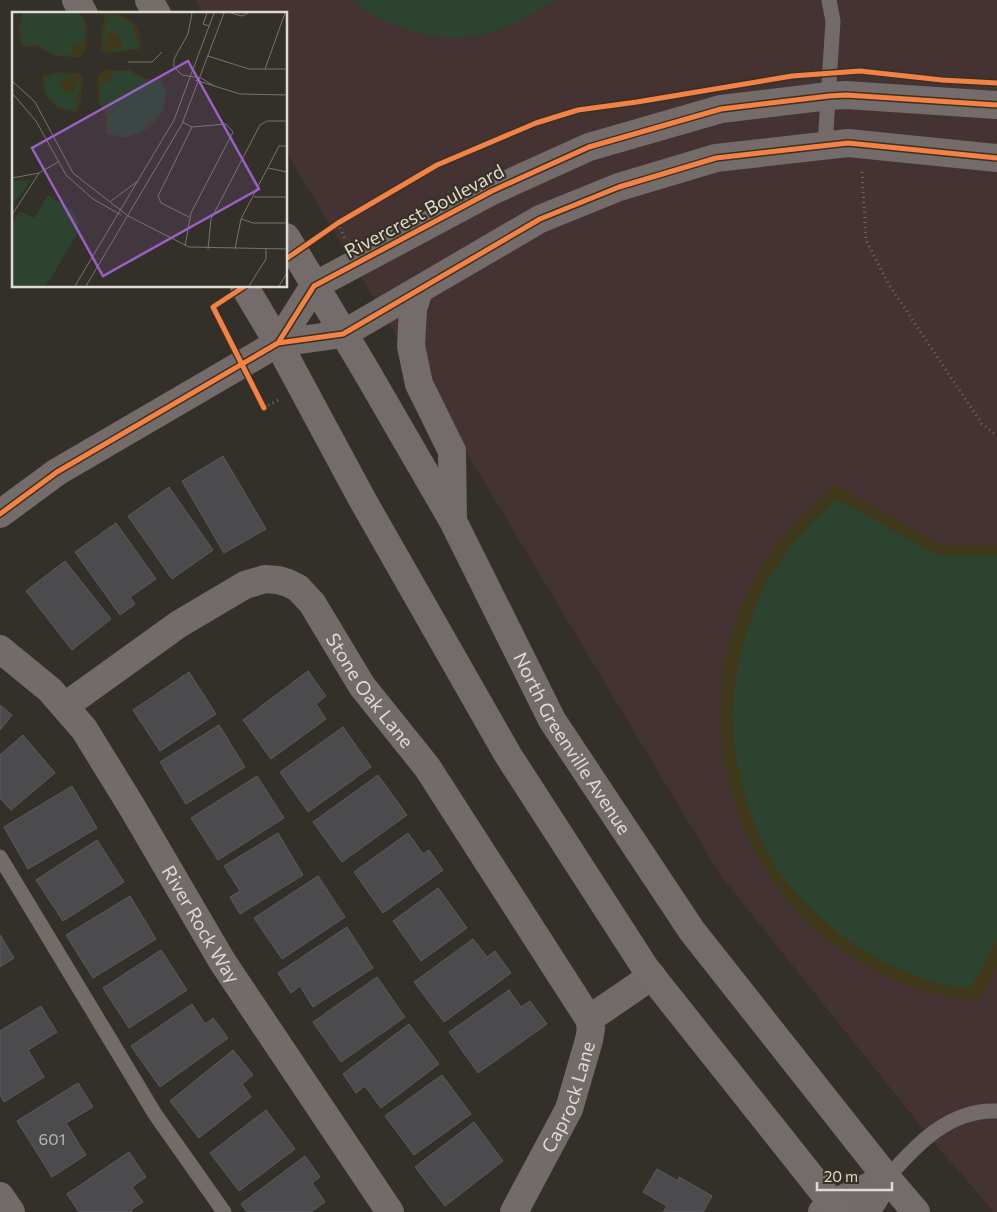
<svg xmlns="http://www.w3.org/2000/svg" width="997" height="1212" viewBox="0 0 997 1212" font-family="Commissioner,sans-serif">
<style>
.education{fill:#453333}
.green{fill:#2c4330}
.sand{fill:#40381b}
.building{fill:#4b4a4c;stroke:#5d5b5c}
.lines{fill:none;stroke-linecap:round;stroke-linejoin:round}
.path{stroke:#6f6a67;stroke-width:3;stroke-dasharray:1 4;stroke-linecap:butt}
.lane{stroke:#726b69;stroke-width:15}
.street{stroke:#726b69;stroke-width:28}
.secondary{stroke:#746c6a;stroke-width:28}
.cycleway-casing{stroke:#383124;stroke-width:8}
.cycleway{stroke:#f48246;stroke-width:5}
.labels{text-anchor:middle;stroke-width:4.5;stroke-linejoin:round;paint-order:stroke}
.number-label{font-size:16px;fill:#bab7b1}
.street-label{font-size:19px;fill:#dfdbd3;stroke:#383124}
.inset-road{fill:none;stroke:#78746d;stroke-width:1}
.view{fill:#9960c5;fill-opacity:0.15;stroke:#9960c5;stroke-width:2.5}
.inset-edge{fill:none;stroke:#dfdbd3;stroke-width:2.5}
</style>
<rect width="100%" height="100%" fill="#333029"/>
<!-- education -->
<path class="education" d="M195,0H997V1212H994L936,1145L721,876L286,152V14H203Z"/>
<!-- green -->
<path class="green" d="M352,0H555C533,13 511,27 486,34C442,46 386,28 352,0Z
M836,484L941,545H997V966L978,1002C944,996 910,988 880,974C729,901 675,706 762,565C782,533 808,508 836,484Z"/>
<!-- sand -->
<path class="sand" d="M836,484L941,545H997V556L937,555L837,499C808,524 781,554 763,589C757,601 753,615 748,628C725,695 729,761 756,827C762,841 768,855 776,868C792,891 812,911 833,928C871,960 921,984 970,988L997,941V966L978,1002C944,996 910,989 880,974C730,900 675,707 762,565C782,533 808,508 836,484Z"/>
<!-- building -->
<path class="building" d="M223,456L266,529L224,553L182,481Z
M169,487L213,550L172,579L128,516Z
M116,523L156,579L130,597L135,604L120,615L75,552Z
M65,561L111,619L72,650L26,591Z
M308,671L326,696L316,704L326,719L271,759L243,720Z
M189,672L216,714L160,751L133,710Z
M0,705L12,715L0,730Z
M219,725L245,767L186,804L160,762Z
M343,727L371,767L308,812L280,772Z
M23,735L55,773L11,810L0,798V755Z
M378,775L407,815L342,862L313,822Z
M257,776L284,818L218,860L191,818Z
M72,786L97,828L28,869L4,827Z
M278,833L303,875L240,914L230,897L240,891L224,866Z
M408,833L423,854L429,850L443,870L383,913L354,872Z
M97,840L124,882L63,921L36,880Z
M318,876L345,917L282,959L254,918Z
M438,888L467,928L421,961L393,921Z
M130,896L156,939L93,978L66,935Z
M347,927L373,968L313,1007L300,986L291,993L278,973Z
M0,935L14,958L0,967Z
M473,939L487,957L495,951L511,973L444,1022L414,982Z
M161,950L187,990L129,1028L103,988Z
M377,977L405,1017L341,1062L313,1022Z
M509,990L521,1007L530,1001L547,1024L478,1073L449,1032Z
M192,1004L205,1024L213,1018L228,1038L160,1087L131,1046Z
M41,1006L57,1032L28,1050L44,1077L4,1102L0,1095V1031Z
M409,1024L439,1064L381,1108L365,1086L356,1093L343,1074Z
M233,1050L253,1075L242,1084L251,1097L199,1138L170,1101Z
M442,1075L471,1114L414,1155L385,1116Z
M78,1083L93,1107L66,1123L86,1155L52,1177L17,1121Z
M266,1110L295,1149L239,1191L210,1153Z
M474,1122L503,1161L445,1206L415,1167Z
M129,1152L146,1177L132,1187L143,1202L131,1210L132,1212H79L67,1194Z
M305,1156L320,1177L312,1183L325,1202L311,1212H247L241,1204Z
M657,1169L678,1181L679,1177L712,1196L703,1212H663L667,1206L643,1192Z"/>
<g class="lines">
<!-- path -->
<path class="path" d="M862,172L866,240L888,283L982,424L997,435
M338,223L346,241
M264,408L280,399"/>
<!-- lane -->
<path class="lane" d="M825,145L833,21L829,0
M0,857L155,1114L224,1212
M887,1178C916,1145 949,1109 997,1111"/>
<!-- street -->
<g class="street">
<path id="s1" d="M0,649L50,690L84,729L132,807L222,961L390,1212"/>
<path id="s2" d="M65,706L179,624L245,585L265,579L278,580L288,583L298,588L312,603L362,686L427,767L589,1019"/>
<path d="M0,1196L11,1212"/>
<path id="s3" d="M514,1212L569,1109L589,1040L591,1029L589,1019L652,976"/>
<path d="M822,1212L832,1204L887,1178"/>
<path d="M866,1212L887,1178"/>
</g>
<!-- secondary -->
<g class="secondary">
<path d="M76,0L84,14"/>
<path d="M149,0L157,14"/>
<path id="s4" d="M286,237L365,369L453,521L552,720L692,931L887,1178L916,1212"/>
<path d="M244,286L278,343L362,499L508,755L646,969L839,1212"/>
<path d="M419,290L413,309L411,346L419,384L452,451L453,520"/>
<path d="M278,343L314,286L492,191L589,147L721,109L829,96L846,95L997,105"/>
<path d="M0,514L57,472L278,343L343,334L540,219L619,187L716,158L848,143L997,158"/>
</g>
<defs>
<path id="cycleway" d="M286,259L338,223L437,165L536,123L578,110L637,102L792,76L860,71L942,80L997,83
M245,286L213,307L264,408
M278,343L314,286L492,191L589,147L721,109L829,96L846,95L997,105
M0,514L57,472L278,343L343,334L540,219L619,187L716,158L848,143L997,158"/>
</defs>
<!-- cycleway casing -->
<use href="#cycleway" class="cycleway-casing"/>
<!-- cycleway -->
<use href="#cycleway" class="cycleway"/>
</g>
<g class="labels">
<!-- number labels -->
<g class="number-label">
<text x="52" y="1145">601</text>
</g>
<!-- street labels -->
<g class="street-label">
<text transform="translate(424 211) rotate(-28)" y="7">Rivercrest Boulevard</text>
<text dy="7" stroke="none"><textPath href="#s2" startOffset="398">Stone Oak Lane</textPath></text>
<text dy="7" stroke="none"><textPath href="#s4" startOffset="582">North Greenville Avenue</textPath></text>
<text dy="7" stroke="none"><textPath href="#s1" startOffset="344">River Rock Way</textPath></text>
<text dy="7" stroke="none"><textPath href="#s3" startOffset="128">Caprock Lane</textPath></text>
</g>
</g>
<!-- overview -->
<g transform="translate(12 12)">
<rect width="275" height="275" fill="#333029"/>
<path d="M10,1H67L75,13L74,38L67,45L43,44L27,35H10L6,18ZM94,1L109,3L121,10L128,23L129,37L94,41L89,37L90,15ZM93,58H118L133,67H150L154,81L152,97L138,116L113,126L94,122V104L86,89V64ZM45,60L66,61L70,65L69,87L65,100L46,97L33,82L30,64ZM19,168L3,190H2L0,169ZM36,183L61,199L67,211L65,222L34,274H0V210L8,200L22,206Z" fill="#2c4330"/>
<path d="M10,1L8,17L11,33H27L43,43H58L61,35L72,29L73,14L67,1L75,13L74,38L67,45L43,44L27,35H10L6,18ZM94,1L109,3L121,10L128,23L129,37L94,41L89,37L90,15ZM96,4L110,6L120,13L127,36L100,39L98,36H109L110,29L107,23L100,20L95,22V33L91,30ZM93,58H118L133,67H150L152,94L138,116L117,125L94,122V104L86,89V64ZM102,59L118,60L132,68L149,69L152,85L149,99L129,120L113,124L96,121V104L88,89V73L96,70ZM45,60L66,61L70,65L69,87L65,100L46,97L33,82L30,64ZM46,62L61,65L49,68V74L54,80H64V69L68,72L63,99L45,94L34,81L32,66Z" fill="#40381b" fill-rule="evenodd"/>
<path class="inset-road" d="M180,1L176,22L162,47V55L170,63L189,66L202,74M195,1L191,12L197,14M219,1L230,4L236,1M196,44L237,57H275M116,50H140L150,40M253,57L273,1M183,68L228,82L275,83M0,69L23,90L61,161L116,204L177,235L275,237M0,81L24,109L54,163L81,187L109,203M170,110L180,115L214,112L221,120L179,201L173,234M256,156L275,160M0,166L27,161L46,150M242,185H275M99,189L126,169M0,203L27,161M177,205L149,191L146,184L180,115M229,207L241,211H275M196,237L199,207L248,113L255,109H275M223,237L229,207L267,134H275M63,274L162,108L202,1M74,274L170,112L212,1M237,274L254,247V237M267,274L275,261"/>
<path class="view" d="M176,49L247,177L91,264L20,136Z"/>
<rect width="275" height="275" class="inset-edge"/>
</g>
<!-- scale -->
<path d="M817 1182v8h75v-8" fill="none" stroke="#dfdbd3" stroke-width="2.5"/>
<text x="824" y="1182" font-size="15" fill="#dfdbd3" stroke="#383124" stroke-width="4" paint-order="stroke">20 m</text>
</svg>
